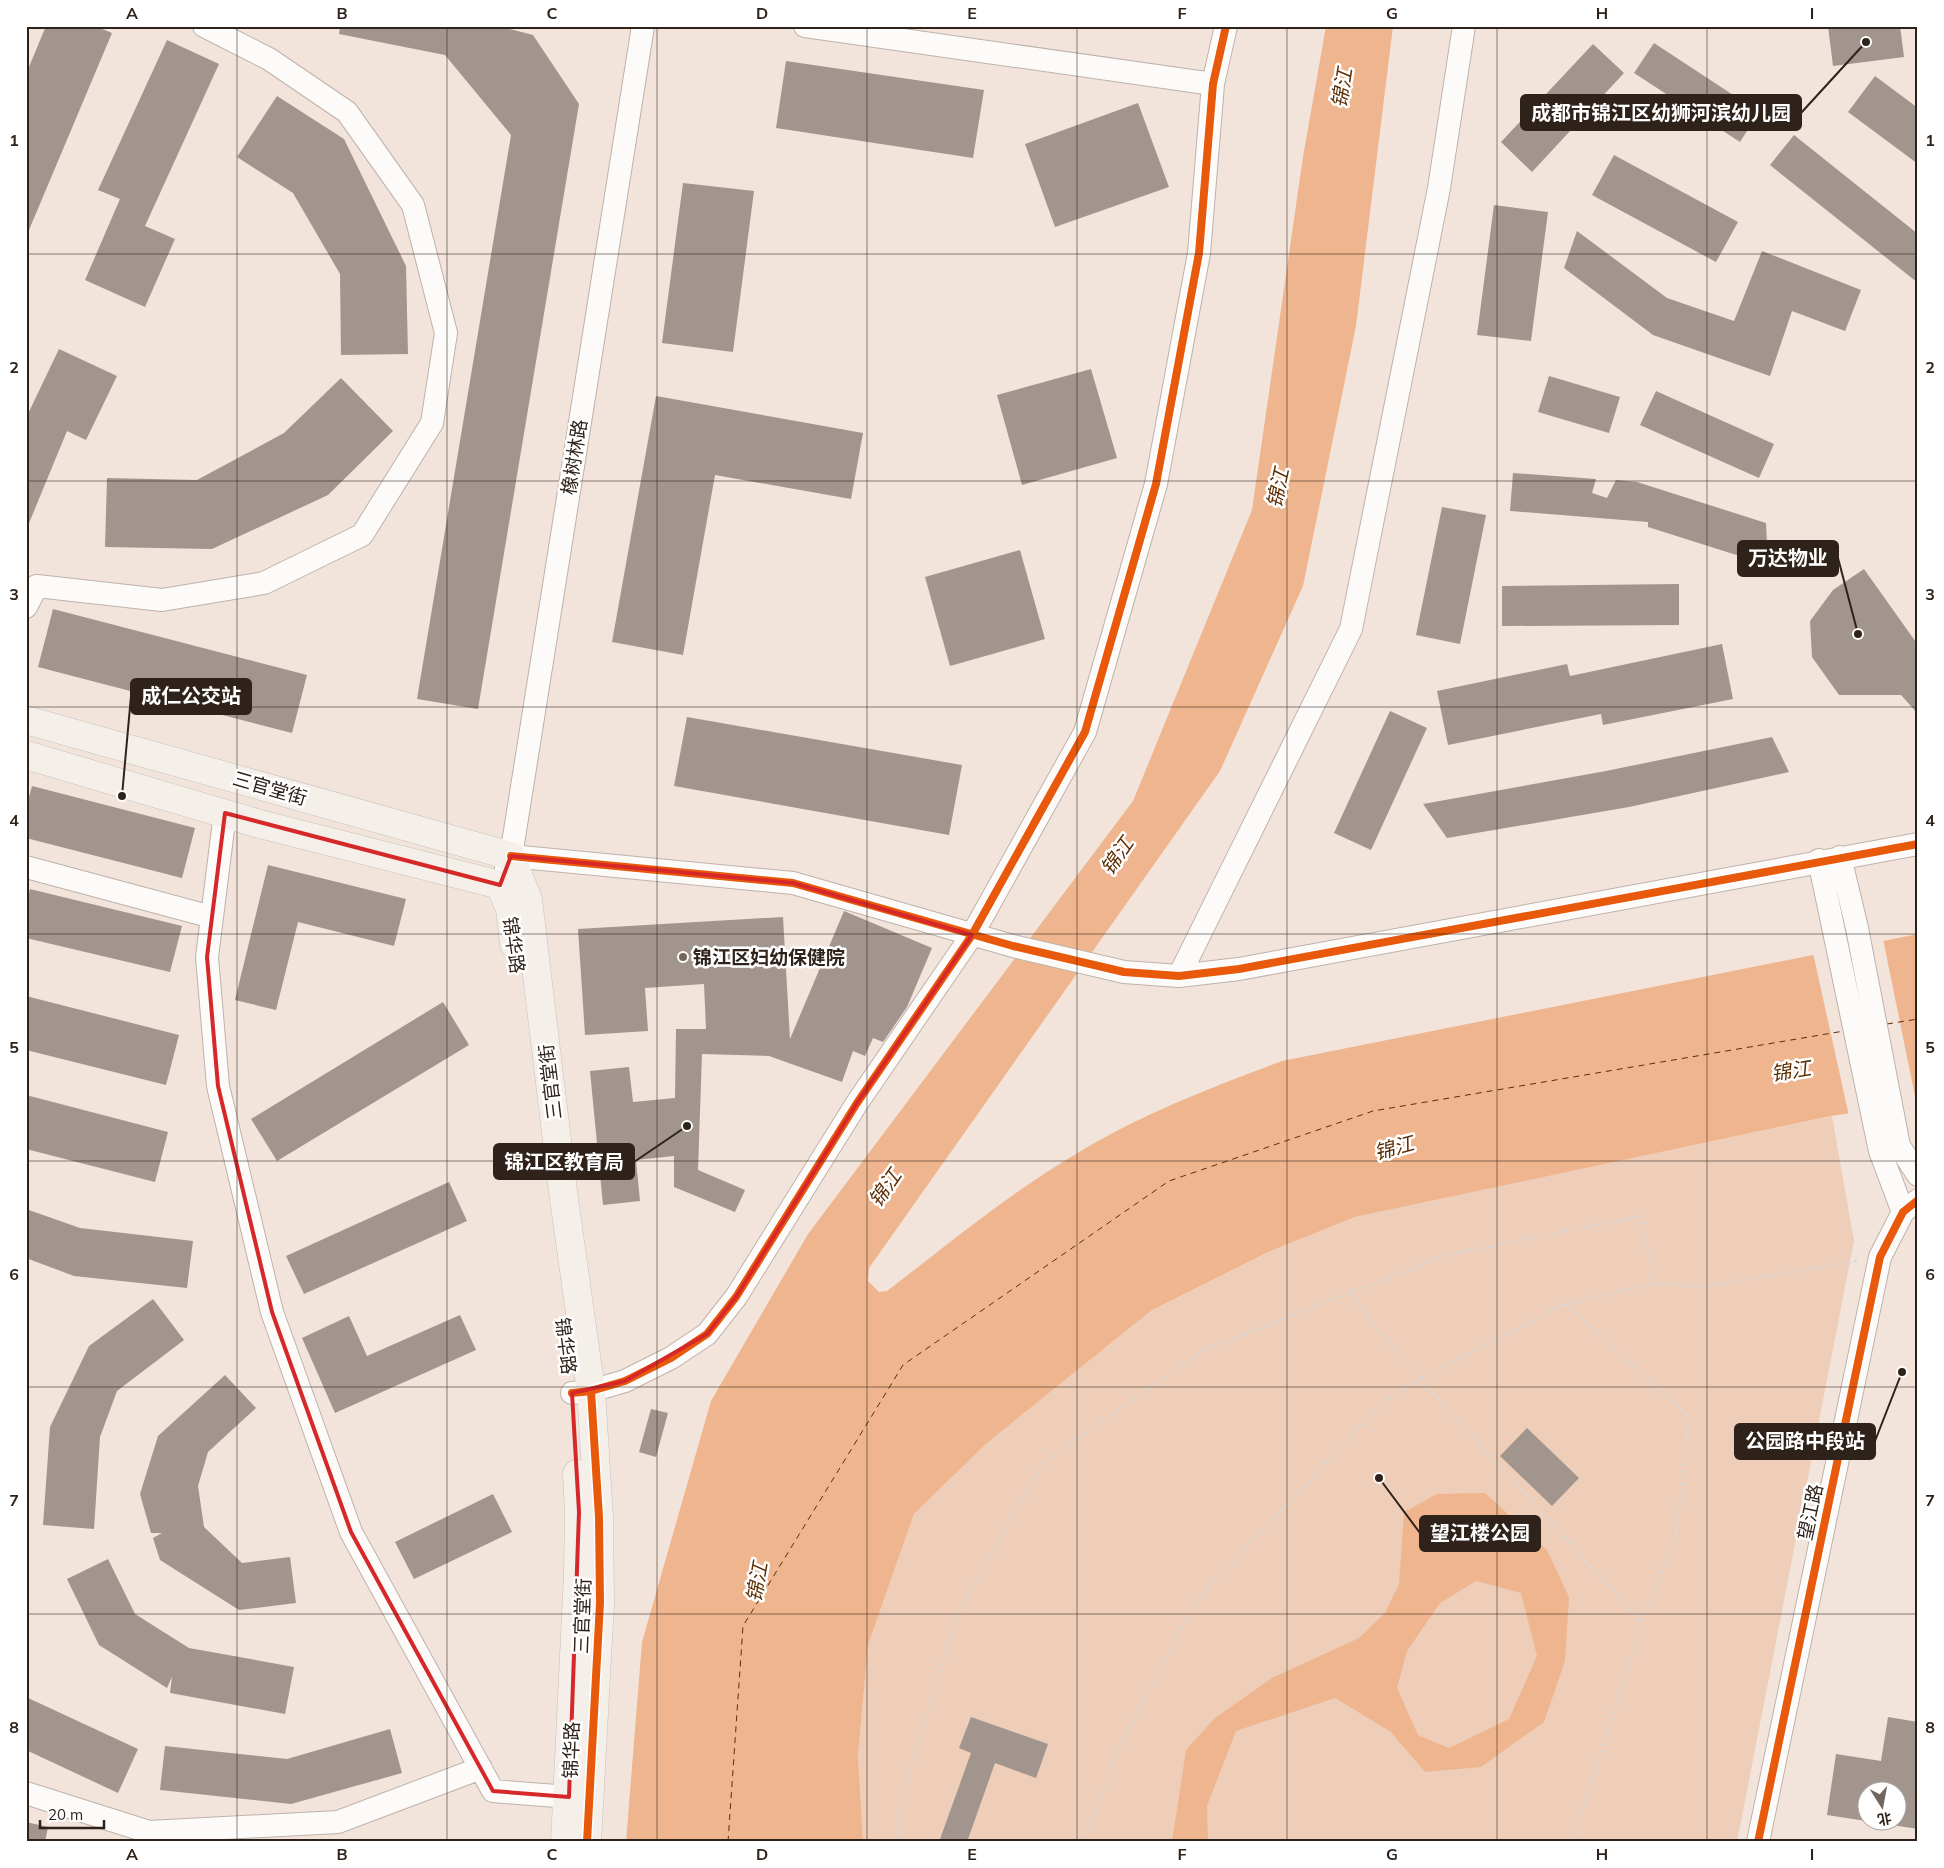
<svg xmlns="http://www.w3.org/2000/svg" width="1944" height="1868" viewBox="0 0 1944 1868" font-family="Mulish,'Noto Sans SC',sans-serif">
<style>
.green{fill:#eeceb8}
.water{fill:#efb58e;fill-rule:evenodd}
.pier{fill:#f2e4da}
.lines{fill:none;stroke-linecap:round;stroke-linejoin:round}
.ferry{stroke:#5e2e04;stroke-width:1;stroke-dasharray:6 5;stroke-linecap:butt}
.building{fill:#a1958d;fill-rule:evenodd}
.minor-casing{stroke:#beb2aa;stroke-width:24}
.major-casing{stroke:#c8c1bb;stroke-width:29}
.path{stroke:#dcd7d5;stroke-width:3;stroke-dasharray:2.5 4;stroke-linecap:butt}
.minor{stroke:#fdfbf9;stroke-width:22}
.major{stroke:#f5efea;stroke-width:28}
.cycleway-casing{stroke:#fff;stroke-width:11}
.cycleway{stroke:#e8590c;stroke-width:8}
.marked{fill:none;stroke:#d62828;stroke-width:4;stroke-linejoin:round}
.grid{fill:none;stroke:#2e221a;stroke-width:1;stroke-opacity:0.55}
.poi-dot{fill:#73665d;stroke:#fff;stroke-width:2}
.labels{text-anchor:middle;stroke-width:5;stroke-linejoin:round;paint-order:stroke}
.street-label{font-size:19px;fill:#2e221a;stroke:#fff}
.poi-label{font-size:19px;font-weight:bold;fill:#2e221a;stroke:#fff;text-anchor:start}
.water-label{font-size:20px;font-style:italic;fill:#5e2e04;stroke:#fff}
.leader{fill:none;stroke:#2e221a;stroke-width:2}
.callout-dot{fill:#2e221a;stroke:#fff;stroke-width:2}
.callout{fill:#2e221a;stroke:#2e221a;stroke-width:2}
.callout-label{font-size:20px;text-anchor:middle;font-weight:bold;fill:#fff}
.neatline{fill:none;stroke:#2e221a;stroke-width:2}
.grid-label{font-size:16px;text-anchor:middle;font-weight:bold;fill:#2e221a}
</style>
<rect width="100%" height="100%" fill="#f2e4da"/>
<!-- green -->
<path class="green" d="M1832,1116L1854,1241L1737,1842H863L858,1755L868,1645L914,1514L987,1443L1152,1310L1268,1252L1355,1217Z"/>
<!-- water -->
<path class="water" d="M1326,26H1393L1356,326L1303,586L1220,771L869,1268L868,1281L879,1292L887,1291C950,1243 1012,1191 1081,1151C1144,1113 1213,1087 1282,1061L1918,934V1103L1831,1116L1355,1217L1268,1252L1152,1310L987,1443L914,1514L868,1645L858,1755L863,1842H626L642,1642L711,1401L808,1234L1133,801L1252,510L1303,157Z
M1485,1493L1547,1550L1569,1597L1565,1661L1544,1722L1481,1767L1425,1772L1391,1732L1335,1698L1236,1731L1207,1806L1208,1842H1172L1186,1750L1215,1718L1272,1678L1359,1638L1385,1613L1399,1584L1404,1512L1437,1494ZM1476,1581L1521,1593L1537,1656L1509,1719L1449,1748L1418,1735L1397,1688L1407,1651L1440,1603Z"/>
<!-- pier -->
<path class="pier" d="M1883,939L1917,1106L1849,1116L1813,953Z"/>
<g class="lines">
<!-- ferry -->
<path class="ferry" d="M1887,1024L1918,1019
M728,1842L743,1626L903,1365L1169,1181L1373,1111L1844,1031"/>
</g>
<!-- building -->
<path class="building" d="M46,26H95L112,33L26,237V74Z
M340,26H499L533,35L579,104L478,709L417,699L511,135L445,55L339,34Z
M1828,26H1900L1904,57L1833,66Z
M167,40L219,64L145,226L175,239L145,307L85,280L120,199L98,190Z
M1654,43L1759,112L1740,142L1634,73Z
M1593,44L1624,73L1532,172L1501,142Z
M786,61L984,90L973,158L776,128Z
M1875,76L1918,108V164L1848,112Z
M277,96L344,139L406,266L408,354L341,355L340,274L293,193L237,157Z
M1138,103L1169,187L1055,227L1025,144Z
M1794,135L1918,234V283L1770,165Z
M1614,155L1738,222L1716,262L1592,195Z
M683,183L754,191L733,352L662,343Z
M1494,205L1548,212L1531,341L1477,335Z
M1577,231L1667,298L1734,321L1762,251L1861,290L1845,331L1792,311L1770,376L1653,335L1564,268Z
M59,349L117,376L86,440L67,431L27,528L26,418Z
M1091,369L1117,458L1022,485L997,395Z
M1549,376L1620,397L1609,433L1538,412Z
M341,378L393,431L328,495L212,549L105,547L107,478L197,480L284,433Z
M1656,391L1774,444L1759,478L1640,425Z
M656,396L863,433L851,499L715,475L683,655L612,642Z
M1513,473L1596,479L1592,493L1607,498L1616,480L1637,482L1766,523L1768,565L1648,527V522L1510,511Z
M1442,507L1486,515L1460,644L1416,635Z
M1020,550L1045,639L950,666L925,577Z
M1864,569L1918,645V714L1901,695H1839L1812,657L1810,621L1833,590Z
M1679,584V625L1502,626V586Z
M53,609L307,675L292,733L38,667Z
M1722,644L1733,699L1603,725L1601,714L1448,745L1437,691L1567,664L1570,676Z
M1390,711L1427,728L1371,850L1334,833Z
M687,717L962,765L949,835L674,786Z
M1772,737L1789,772L1629,807L1447,838L1423,804L1606,771Z
M32,786L195,828L182,878L26,838V808Z
M268,865L406,899L394,946L298,922L276,1010L235,1000Z
M30,889L182,926L170,972L26,938V905Z
M844,911L932,948L907,1007L883,1042L873,1038L865,1056L853,1051L842,1082L769,1056L702,1054L698,1170L745,1190L735,1212L674,1187V1156L636,1160L640,1201L603,1205L590,1071L629,1067L633,1102L675,1098L676,1029H706L704,984L645,988L648,1031L585,1035L578,929L783,917L790,1039Z
M26,996L179,1035L166,1085L26,1050Z
M443,1002L469,1045L277,1161L251,1119Z
M26,1095L168,1132L155,1182L26,1149Z
M449,1182L467,1221L304,1294L286,1256Z
M26,1209L80,1228L193,1241L187,1288L74,1276L26,1258Z
M153,1299L184,1340L117,1391L100,1437L94,1529L43,1525L50,1427L89,1346Z
M460,1315L476,1350L335,1413L302,1338L349,1316L367,1356Z
M225,1375L256,1408L208,1452L198,1486L204,1527L242,1563L290,1557L296,1603L239,1610L160,1560L153,1538L162,1533H151L140,1494L158,1436Z
M651,1409L668,1413L656,1457L639,1452Z
M1527,1428L1579,1478L1552,1506L1500,1456Z
M493,1494L512,1532L414,1579L395,1542Z
M108,1559L135,1614L189,1648L294,1667L285,1714L170,1693L172,1677L167,1688L99,1645L67,1579Z
M26,1697L138,1749L118,1793L26,1750Z
M971,1717L1048,1744L1036,1778L995,1763L967,1842H939L971,1753L959,1748Z
M1888,1717L1918,1722V1829L1827,1815L1836,1754L1881,1761ZM1866,1790H1896V1820H1866Z
M390,1729L402,1773L291,1804L160,1790L165,1746L287,1759Z
M26,1822L48,1827L45,1842H26Z"/>
<g class="lines">
<defs>
<path id="minor" d="M805,26L1213,84
M26,607L37,586L162,600L264,583L362,535L432,423L446,333L413,205L347,112L269,59L204,26
M225,813L207,957L218,1086L272,1312L351,1532L493,1791L569,1797
M511,856L793,883L1013,946L1124,972L1179,976L1239,969L1918,844
M1840,857L1857,928L1899,1146L1918,1175
M1819,860L1880,1151L1903,1212
M26,867L212,917
M506,869L511,856L643,26
M1179,976L1351,629L1439,188L1464,26
M572,1393L591,1391L625,1381L671,1358L707,1334L736,1297L857,1103L972,935L1085,732L1156,484L1199,253L1213,84L1226,26
M26,1793L149,1832L338,1822L481,1768
M1758,1842L1880,1257L1903,1212L1918,1200"/>
<path id="major" d="M26,720L511,856L528,900L564,1199L591,1391L599,1517L600,1603L587,1842
M26,755L260,824L500,885L510,909L514,944
M565,1842L578,1574L579,1512L577,1474"/>
</defs>
<!-- minor casing -->
<use href="#minor" class="minor-casing"/>
<!-- major casing -->
<use href="#major" class="major-casing"/>
<!-- path -->
<path class="path" d="M1349,1293L1420,1379L1642,1622
M1565,1304L1689,1417L1676,1535L1642,1622L1573,1842
M898,1842V1810L957,1615L1042,1464L1201,1352L1445,1255L1642,1216L1653,1284
M1084,1842L1117,1752L1195,1602L1382,1403L1420,1379L1564,1304L1653,1284L1705,1286L1857,1261"/>
<!-- minor -->
<use href="#minor" class="minor"/>
<!-- major -->
<use href="#major" class="major"/>
<defs>
<path id="cycleway" d="M511,856L793,883L1013,946L1124,972L1179,976L1239,969L1918,844
M572,1393L591,1391L625,1381L671,1358L707,1334L736,1297L857,1103L972,935L1085,732L1156,484L1199,253L1213,84L1226,26
M587,1842L600,1603L599,1517L591,1391
M1758,1842L1880,1257L1903,1212L1918,1200"/>
</defs>
<!-- cycleway casing -->
<use href="#cycleway" class="cycleway-casing"/>
<!-- cycleway -->
<use href="#cycleway" class="cycleway"/>
</g>
<!-- marked area -->
<path class="marked" d="M225,813L500,885L511,856L793,883L972,935L857,1103L736,1297L707,1334L625,1381L572,1393L579,1512L569,1797L493,1791L351,1532L272,1312L218,1086L207,957Z"/>
<!-- grid -->
<path class="grid" d="M237,26V1842M447,26V1842M657,26V1842M867,26V1842M1077,26V1842M1287,26V1842M1497,26V1842M1707,26V1842M26,254H1918M26,481H1918M26,707H1918M26,934H1918M26,1161H1918M26,1387H1918M26,1614H1918"/>
<!-- markers -->
<circle class="poi-dot" cx="683" cy="957" r="5"/>
<g class="labels">
<!-- street labels -->
<g class="street-label">
<text transform="translate(574 457) rotate(-81)" y="7">橡树林路</text>
<text transform="translate(270 788) rotate(16)" y="7">三官堂街</text>
<text transform="translate(514 945) rotate(82)" y="7">锦华路</text>
<text transform="translate(550 1082) rotate(-97)" y="7">三官堂街</text>
<text transform="translate(566 1346) rotate(83)" y="7">锦华路</text>
<text transform="translate(1810 1512) rotate(-78)" y="7">望江路</text>
<text transform="translate(582 1616) rotate(-88)" y="7">三官堂街</text>
<text transform="translate(571 1750) rotate(-88)" y="7">锦华路</text>
</g>
<!-- poi labels -->
<g class="poi-label">
<text x="693" y="964">锦江区妇幼保健院</text>
</g>
<!-- water labels -->
<g class="water-label">
<text transform="translate(1342 88) rotate(-81)" y="7">锦江</text>
<text transform="translate(1278 488) rotate(-78)" y="7">锦江</text>
<text transform="translate(1117 856) rotate(-55)" y="7">锦江</text>
<text transform="translate(1791 1071) rotate(-9)" y="7">锦江</text>
<text transform="translate(1394 1148) rotate(-15)" y="7">锦江</text>
<text transform="translate(885 1188) rotate(-55)" y="7">锦江</text>
<text transform="translate(757 1582) rotate(-80)" y="7">锦江</text>
</g>
</g>
<!-- callouts -->
<path class="leader" d="M1866 42L1801 113M1858 634L1838 558M122 796L131 696M687 1126L634 1162M1902 1372L1875 1441M1379 1478L1420 1533"/>
<g class="callout-dot">
<circle cx="1866" cy="42" r="5"/>
<circle cx="1858" cy="634" r="5"/>
<circle cx="122" cy="796" r="5"/>
<circle cx="687" cy="1126" r="5"/>
<circle cx="1902" cy="1372" r="5"/>
<circle cx="1379" cy="1478" r="5"/>
</g>
<g class="callout">
<rect x="1521" y="95" width="280" height="35" rx="5"/>
<rect x="1738" y="541" width="100" height="35" rx="5"/>
<rect x="131" y="679" width="120" height="35" rx="5"/>
<rect x="494" y="1144" width="140" height="35" rx="5"/>
<rect x="1735" y="1424" width="140" height="35" rx="5"/>
<rect x="1420" y="1516" width="120" height="35" rx="5"/>
</g>
<g class="callout-label">
<text x="1661" y="120">成都市锦江区幼狮河滨幼儿园</text>
<text x="1788" y="565">万达物业</text>
<text x="191" y="703">成仁公交站</text>
<text x="564" y="1169">锦江区教育局</text>
<text x="1805" y="1448">公园路中段站</text>
<text x="1480" y="1540">望江楼公园</text>
</g>
<!-- border -->
<rect width="1944" height="1868" fill="none" stroke="#ffffff" stroke-width="55"/>
<!-- north arrow -->
<g transform="translate(1882 1806) rotate(169)"><circle r="24" fill="#ffffff" stroke="#aba7a3"/>
<path d="M0-4L9 19L0 12L-9 19Z" fill="#73665d"/>
<text y="-8" font-size="14" font-weight="bold" text-anchor="middle" fill="#2e221a">北</text>
</g>
<!-- scale -->
<path d="M40 1820v8h64v-8" fill="none" stroke="#2e221a" stroke-width="2.5"/>
<text x="48" y="1820" font-size="15" fill="#2e221a" stroke="#ffffff" stroke-width="4" paint-order="stroke">20 m</text>
<rect x="28" y="28" width="1888" height="1812" class="neatline"/>
<g class="grid-label">
<text x="132" y="19">A</text>
<text x="342" y="19">B</text>
<text x="552" y="19">C</text>
<text x="762" y="19">D</text>
<text x="972" y="19">E</text>
<text x="1182" y="19">F</text>
<text x="1392" y="19">G</text>
<text x="1602" y="19">H</text>
<text x="1812" y="19">I</text>
<text x="14" y="146">1</text>
<text x="1930" y="146">1</text>
<text x="14" y="373">2</text>
<text x="1930" y="373">2</text>
<text x="14" y="600">3</text>
<text x="1930" y="600">3</text>
<text x="14" y="826">4</text>
<text x="1930" y="826">4</text>
<text x="14" y="1053">5</text>
<text x="1930" y="1053">5</text>
<text x="14" y="1280">6</text>
<text x="1930" y="1280">6</text>
<text x="14" y="1506">7</text>
<text x="1930" y="1506">7</text>
<text x="14" y="1733">8</text>
<text x="1930" y="1733">8</text>
<text x="132" y="1860">A</text>
<text x="342" y="1860">B</text>
<text x="552" y="1860">C</text>
<text x="762" y="1860">D</text>
<text x="972" y="1860">E</text>
<text x="1182" y="1860">F</text>
<text x="1392" y="1860">G</text>
<text x="1602" y="1860">H</text>
<text x="1812" y="1860">I</text>
</g>
</svg>
